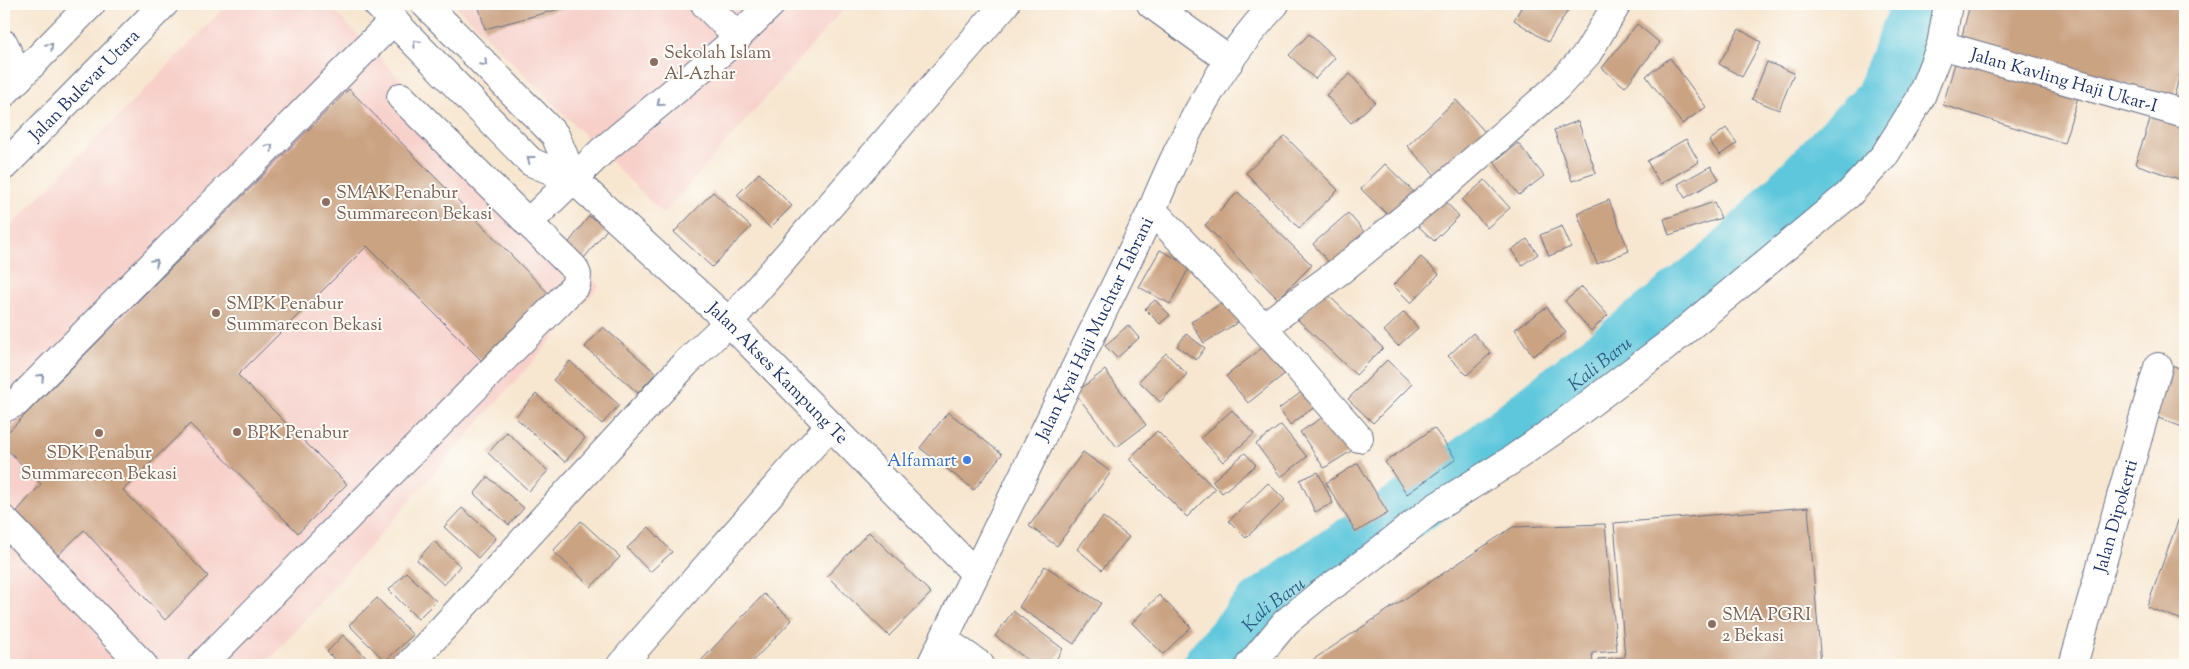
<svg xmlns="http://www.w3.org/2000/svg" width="2189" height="669" viewBox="0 0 2189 669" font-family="'Sorts Mill Goudy',serif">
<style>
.built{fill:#f7d0ca}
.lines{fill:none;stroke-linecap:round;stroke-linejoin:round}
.river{stroke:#5fc7dc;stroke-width:59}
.building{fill:#caa383}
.minor-casing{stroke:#686f86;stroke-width:30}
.minor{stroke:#fff;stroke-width:28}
.oneway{stroke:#8d97ae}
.education-dot{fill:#8d6e63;stroke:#fdfcf7;stroke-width:2}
.shop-dot{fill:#3f7fe0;stroke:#fdfcf7;stroke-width:2}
.labels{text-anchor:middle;stroke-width:4;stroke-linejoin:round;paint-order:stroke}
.education-label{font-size:18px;fill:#785e54;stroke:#fdfcf7;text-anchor:start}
.street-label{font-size:18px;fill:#1b2f5e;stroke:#fdfcf7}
.shop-label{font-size:18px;fill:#366cbe;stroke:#fdfcf7;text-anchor:end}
.water-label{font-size:19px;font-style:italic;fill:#2f5d84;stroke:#fdfcf7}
</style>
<rect width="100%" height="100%" fill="#fdfcf7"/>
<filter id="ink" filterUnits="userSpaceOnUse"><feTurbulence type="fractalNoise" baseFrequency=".02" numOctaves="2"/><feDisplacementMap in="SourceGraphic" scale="10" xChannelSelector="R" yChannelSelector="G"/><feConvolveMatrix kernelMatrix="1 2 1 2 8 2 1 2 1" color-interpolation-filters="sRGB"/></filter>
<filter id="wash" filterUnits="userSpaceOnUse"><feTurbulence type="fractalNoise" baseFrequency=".0096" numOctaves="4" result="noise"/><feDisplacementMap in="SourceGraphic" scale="20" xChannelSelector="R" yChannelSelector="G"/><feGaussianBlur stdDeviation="1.12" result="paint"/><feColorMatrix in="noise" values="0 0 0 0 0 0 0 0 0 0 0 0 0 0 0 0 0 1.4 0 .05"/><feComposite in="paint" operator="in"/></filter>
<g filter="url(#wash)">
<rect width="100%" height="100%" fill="#f7e6d0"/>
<!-- built -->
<path class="built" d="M228,4H328L599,286L265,665H4V233Z
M454,4H848L663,214Z"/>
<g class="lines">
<!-- river -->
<path class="river" id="s1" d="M1213,665L1260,611L1318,569L1447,483L1727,262L1883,101L1922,4"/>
</g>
<g id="blocks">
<!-- building -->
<path class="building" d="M478,4H578L485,29Z
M1523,4H1572L1548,42L1514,20Z
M1970,4H2185V55L2174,97L1961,40Z
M1637,24L1660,43L1625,87L1602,68Z
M1739,29L1761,42L1742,77L1719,64Z
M1309,34L1335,58L1315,79L1289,55Z
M1957,56L2079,94L2064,143L1943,105Z
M1670,58L1706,107L1682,124L1646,76Z
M1767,62L1794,73L1779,110L1752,99Z
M1350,74L1375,102L1351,123L1326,95Z
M349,89L553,298L486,365L367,246L238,375L347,484L298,533L190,424L123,490L208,576L165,620L84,530L55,558L11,518L41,484L4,446V436Z
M1456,100L1485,132L1437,177L1407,146Z
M2152,114L2185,125V181L2135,164Z
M1578,121L1596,173L1572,181L1554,130Z
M1726,128L1737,143L1720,155L1709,141Z
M1285,136L1338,190L1299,228L1246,173Z
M1686,139L1699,162L1660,184L1647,161Z
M1518,143L1544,176L1519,195L1494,162Z
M1385,164L1417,195L1393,220L1361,189Z
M1711,166L1719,179L1685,198L1678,184Z
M759,173L792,206L770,228L737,195Z
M1485,180L1510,208L1487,228L1462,200Z
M713,192L751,227L712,267L674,232Z
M1238,192L1312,265L1278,299L1205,225Z
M1438,194L1459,216L1434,241L1412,220Z
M1609,200L1629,251L1597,264L1577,213Z
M1714,202L1721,218L1669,235L1664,219Z
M1348,213L1367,235L1332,266L1313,244Z
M589,216L608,228L581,262L564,249Z
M1562,226L1571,247L1549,256L1540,235Z
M1527,239L1538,254L1522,265L1511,250Z
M1160,250L1190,266L1170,304L1139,287Z
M1421,257L1439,274L1411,303L1393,285Z
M1582,287L1608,315L1591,331L1565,301Z
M1325,292L1383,348L1356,375L1298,320Z
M1155,300L1170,315L1160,324L1145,309Z
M1227,300L1240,321L1204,343L1191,322Z
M1547,307L1566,333L1533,356L1515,329Z
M1404,312L1418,328L1398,346L1384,331Z
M1128,325L1139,338L1117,358L1105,346Z
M603,327L656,373L638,393L585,347Z
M1473,333L1491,353L1467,375L1448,356Z
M1186,334L1205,348L1196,360L1177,346Z
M1266,345L1287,372L1248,403L1226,376Z
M1166,353L1187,374L1160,402L1139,381Z
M1387,360L1412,384L1373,423L1348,399Z
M570,361L619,405L602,424L553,380Z
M2171,365L2185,370V428L2153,416Z
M1105,370L1146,425L1117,447L1075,393Z
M1308,387L1320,403L1290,425L1279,409Z
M536,394L585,438L565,462L515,417Z
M1232,410L1254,434L1223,462L1201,438Z
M948,412L1002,454L974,490L920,448Z
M1329,413L1353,450L1324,468L1300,432Z
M1281,425L1307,457L1281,477L1256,444Z
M1434,428L1456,459L1407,494L1385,462Z
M1157,431L1215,489L1187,517L1129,459Z
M507,432L548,471L529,491L488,453Z
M1083,452L1111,472L1057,546L1029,526Z
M1245,453L1256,465L1222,493L1212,481Z
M1358,463L1388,513L1356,532L1326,483Z
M1318,472L1333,503L1315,512L1300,480Z
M488,477L524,508L509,525L474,494Z
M1268,483L1285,500L1246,538L1229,521Z
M1808,507L1821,665H1598V659L1625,657L1614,523Z
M462,508L496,538L478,558L444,527Z
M1103,517L1129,537L1102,570L1077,549Z
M2179,518L2185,521V621L2147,607Z
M581,521L620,557L591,587L553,551Z
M1605,524L1617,651L1592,653L1593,665H1305L1513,527Z
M649,527L672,552L650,572L627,548Z
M869,532L931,593L889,636L827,576Z
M434,541L460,566L444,585L417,560Z
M1045,566L1101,603L1074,644L1019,607Z
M406,572L436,601L418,619L389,590Z
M764,594L792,620L749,665H697Z
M1159,595L1191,627L1163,654L1132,623Z
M377,598L413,635L385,661L349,625Z
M1013,611L1063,649L1052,665H1035L995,636Z
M343,635L374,665H340L327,652Z"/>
</g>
</g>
<g filter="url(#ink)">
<use href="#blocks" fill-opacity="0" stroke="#686f86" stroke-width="1"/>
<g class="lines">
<defs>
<g id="minor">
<path id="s2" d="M377,4L531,162L574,180L729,322L975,573"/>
<path d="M425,4L555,135L574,180"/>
<path d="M705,4L738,37"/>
<path d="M1151,4L1230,61"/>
<path d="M4,44L19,78"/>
<path id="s3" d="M1941,45L2185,114"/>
<path d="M4,93L91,4"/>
<path id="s4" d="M4,166L164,4"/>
<path d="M1152,210L1263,327L1359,438"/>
<path d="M528,223L602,151L725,49L771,4"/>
<path d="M1263,327L1341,270L1451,180L1557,87L1587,54L1617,4"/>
<path d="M4,408L17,402L394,20"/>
<path d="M4,520L143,665"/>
<path d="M944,640L980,665"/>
<path d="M202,665L576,285L577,275L574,268L401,97"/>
<path d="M409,665L686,363L729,322L1005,4"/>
<path d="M621,665L830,425"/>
<path id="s5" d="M931,665L1152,210C1183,135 1219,63 1275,4"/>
<path d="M1250,665L1286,622L1319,595L1355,570L1433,509L1510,461L1553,431L1665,347L1848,195L1884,156L1920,99L1941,45L1948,4"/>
<path id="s6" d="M2073,665L2158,367"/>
</g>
</defs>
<!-- minor casing -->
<use href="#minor" class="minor-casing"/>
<!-- minor -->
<use href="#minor" class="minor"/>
</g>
<!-- one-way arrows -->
<defs><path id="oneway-chevron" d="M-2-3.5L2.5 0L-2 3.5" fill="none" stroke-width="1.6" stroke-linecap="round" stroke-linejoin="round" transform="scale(1.25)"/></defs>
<g class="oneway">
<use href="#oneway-chevron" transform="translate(416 43) rotate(-134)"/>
<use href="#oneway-chevron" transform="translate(50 46) rotate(-46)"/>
<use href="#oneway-chevron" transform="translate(484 63) rotate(45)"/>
<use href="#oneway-chevron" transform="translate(660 103) rotate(140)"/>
<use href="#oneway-chevron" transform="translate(270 147) rotate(-45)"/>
<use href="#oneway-chevron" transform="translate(530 159) rotate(-143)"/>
<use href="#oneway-chevron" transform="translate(155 262) rotate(-45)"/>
<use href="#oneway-chevron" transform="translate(41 377) rotate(-45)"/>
</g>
</g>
<!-- markers -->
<g class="education-dot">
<circle cx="654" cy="62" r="5"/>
<circle cx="326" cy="202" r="5"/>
<circle cx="216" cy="313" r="5"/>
<circle cx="237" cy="432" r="5"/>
<circle cx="99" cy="433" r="5"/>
<circle cx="1712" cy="624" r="5"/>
</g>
<circle class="shop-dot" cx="967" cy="460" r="5"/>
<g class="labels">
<!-- education labels -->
<g class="education-label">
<text x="664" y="58">Sekolah Islam<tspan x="664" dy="21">Al-Azhar</tspan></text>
<text x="336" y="198">SMAK Penabur<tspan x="336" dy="21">Summarecon Bekasi</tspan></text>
<text x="226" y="309">SMPK Penabur<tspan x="226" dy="21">Summarecon Bekasi</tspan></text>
<text x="247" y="438">BPK Penabur</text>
<text x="99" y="458" text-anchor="middle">SDK Penabur<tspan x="99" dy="21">Summarecon Bekasi</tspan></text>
<text x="1722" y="620">SMA PGRI<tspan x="1722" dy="21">2 Bekasi</tspan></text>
</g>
<!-- street labels -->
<g class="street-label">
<text dy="6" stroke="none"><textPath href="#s3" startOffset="128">Jalan Kavling Haji Ukar-I</textPath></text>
<text dy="6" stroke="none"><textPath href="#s4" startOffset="114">Jalan Bulevar Utara</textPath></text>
<text dy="6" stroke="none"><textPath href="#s5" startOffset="374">Jalan Kyai Haji Muchtar Tabrani</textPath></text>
<text dy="6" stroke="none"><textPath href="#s2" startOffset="548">Jalan Akses Kampung Te</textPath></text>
<text dy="6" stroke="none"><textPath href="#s6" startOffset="155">Jalan Dipokerti</textPath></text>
</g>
<!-- shop labels -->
<g class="shop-label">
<text x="957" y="466">Alfamart</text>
</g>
<!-- water labels -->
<g class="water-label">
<text dy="7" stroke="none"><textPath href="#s1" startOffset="492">Kali Baru</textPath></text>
<text dy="7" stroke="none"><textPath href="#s1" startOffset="86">Kali Baru</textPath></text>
</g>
</g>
<!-- margin -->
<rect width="2189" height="669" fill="none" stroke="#fdfcf7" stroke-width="20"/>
</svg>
